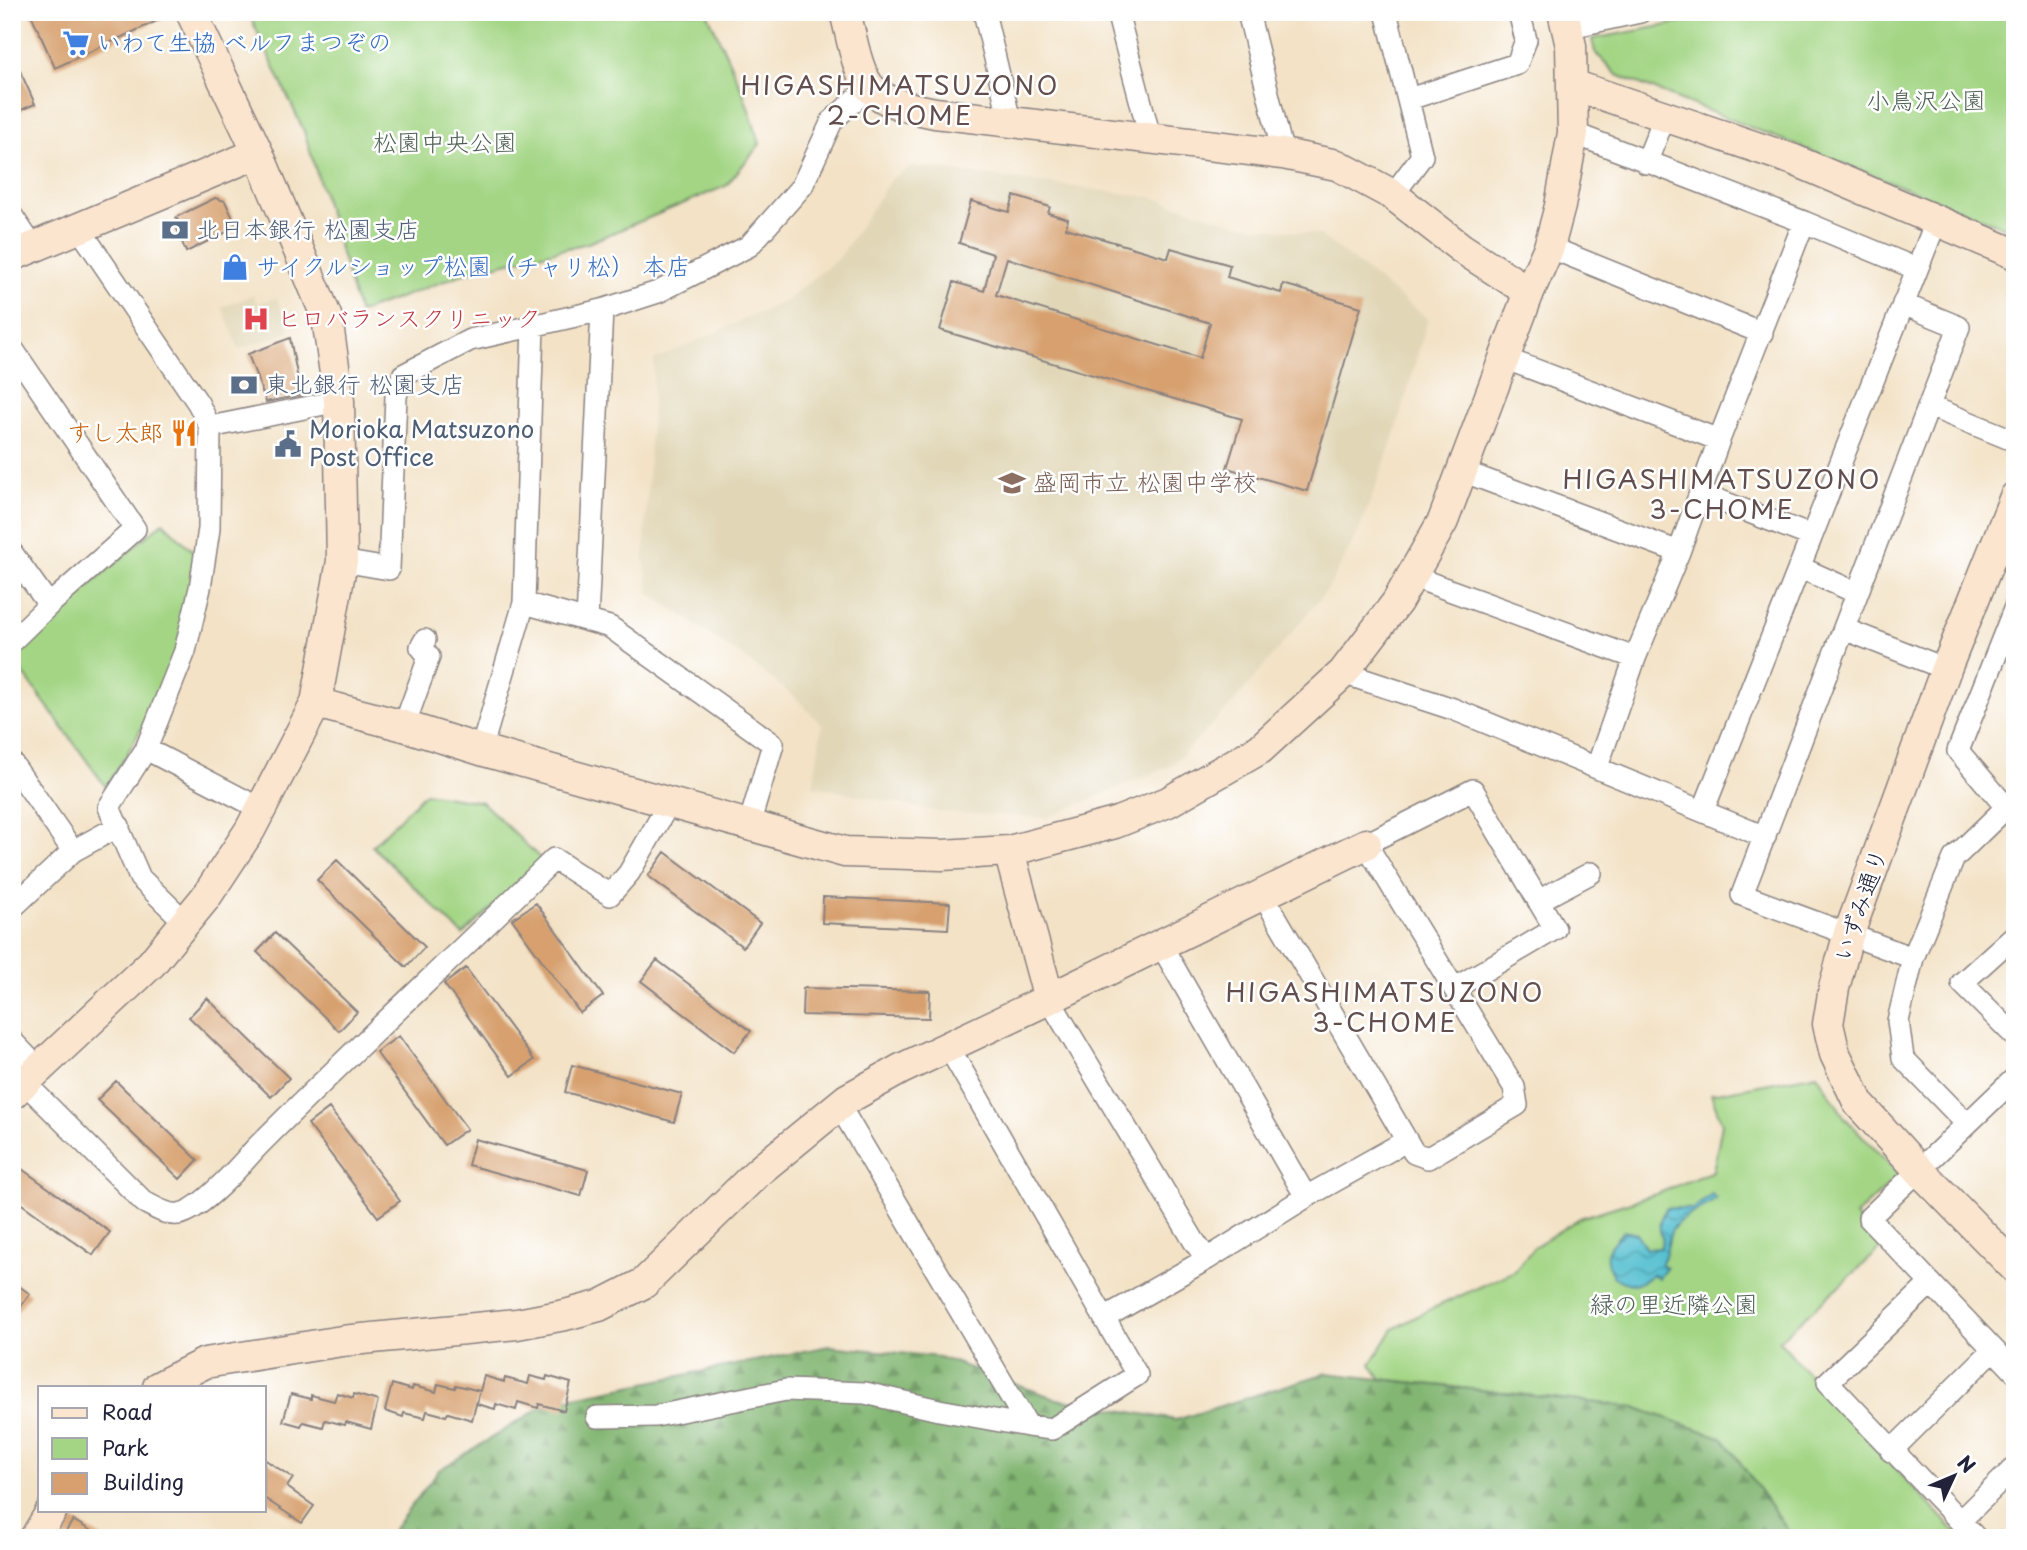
<svg xmlns="http://www.w3.org/2000/svg" width="2027" height="1550" viewBox="0 0 2027 1550" font-family="'Playpen Sans','Klee One',sans-serif">
<style>
.built{fill:#e1d7b7}
.green{fill:#a3d584;stroke:#627c60;stroke-width:2}
.forest{fill:url(#forest-firs);stroke:#526c56;stroke-width:2}
.water{fill:url(#water-waves);stroke:#3b7086;stroke-width:2}
.building{fill:#d7a06e;fill-rule:evenodd}
.lines{fill:none;stroke-linecap:round;stroke-linejoin:round}
.street-casing{stroke:#8a8280;stroke-width:24}
.secondary-casing{stroke:#8a8280;stroke-width:33}
.street{stroke:#fff;stroke-width:21}
.secondary{stroke:#fbe5cf;stroke-width:30}
.labels{text-anchor:middle;stroke-width:5;stroke-linejoin:round;paint-order:stroke}
.shop-label{font-size:24px;fill:#366cbe;stroke:#fff;text-anchor:start}
.park-label{font-size:24px;fill:#4f6155;stroke:#fff}
.service-label{font-size:24px;fill:#4e5e75;stroke:#fff;text-anchor:start}
.health-label{font-size:24px;fill:#be3a42;stroke:#fff;text-anchor:start}
.food-label{font-size:24px;fill:#c56008;stroke:#fff;text-anchor:end}
.education-label{font-size:24px;fill:#785e54;stroke:#fff;text-anchor:start}
.street-label{font-size:24px;fill:#22223b;stroke:#fff}
.neighbourhood-label{font-size:26px;letter-spacing:2px;fill:#614e4d;stroke:#fff}
</style>
<defs>
<pattern id="forest-firs" width="22" height="20" patternUnits="userSpaceOnUse" patternTransform="scale(1.75)"><rect width="22" height="20" fill="#82b672"/><path d="M5 1l3.5 6h-7zM16 11l3.5 6h-7z" fill="#6a945f"/></pattern>
<pattern id="water-waves" width="16" height="10" patternUnits="userSpaceOnUse" patternTransform="scale(1.75)"><rect width="16" height="10" fill="#54bfd0"/><path d="M0 5q4-4 8 0t8 0" fill="none" stroke="#459baa"/></pattern>
</defs>
<rect width="100%" height="100%" fill="#fff"/>
<filter id="ink" filterUnits="userSpaceOnUse"><feTurbulence type="fractalNoise" baseFrequency=".0143" numOctaves="2"/><feDisplacementMap in="SourceGraphic" scale="14" xChannelSelector="R" yChannelSelector="G"/><feConvolveMatrix kernelMatrix="1 2 1 2 8 2 1 2 1" color-interpolation-filters="sRGB"/></filter>
<filter id="wash" filterUnits="userSpaceOnUse"><feTurbulence type="fractalNoise" baseFrequency=".00686" numOctaves="4" result="noise"/><feDisplacementMap in="SourceGraphic" scale="28" xChannelSelector="R" yChannelSelector="G"/><feGaussianBlur stdDeviation="1.57" result="paint"/><feColorMatrix in="noise" values="0 0 0 0 0 0 0 0 0 0 0 0 0 0 0 0 0 1.4 0 .05"/><feComposite in="paint" operator="in"/></filter>
<g filter="url(#wash)">
<rect width="100%" height="100%" fill="#f3e2c6"/>
<!-- built -->
<path class="built" d="M913,166L1151,197L1238,224L1320,235L1428,319L1395,434L1359,531L1328,589L1235,701L1172,765L1046,818L940,812L813,786L822,725L795,697L743,657L649,593L644,559L654,360L785,301L840,257L891,179Z
M253,295L257,303L277,298L290,332L239,349L222,307Z"/>
<!-- green -->
<path class="green" d="M248,12H707L743,92L760,144L726,186L588,243L468,272L359,313L304,131Z
M1738,12H2015V231L1617,75L1595,52L1592,39Z
M163,522L196,554C191,580 190,609 182,633C165,689 138,739 106,787L12,658V652Z
M425,793L482,802L542,860L463,935L372,846Z
M1817,1074L1845,1118L1900,1175L1855,1216L1883,1247L1779,1340L1817,1385L1961,1538H1793L1723,1438L1634,1407L1381,1379L1371,1364L1393,1329L1429,1310L1515,1271L1534,1247L1580,1218L1659,1193L1713,1171L1722,1124L1711,1094Z"/>
<!-- forest -->
<path class="forest" d="M829,1346L939,1357L1057,1399L1176,1420L1326,1373L1634,1407L1723,1438L1793,1538H387L439,1470L550,1402Z"/>
<!-- water -->
<path class="water" d="M1712,1194L1716,1199C1702,1210 1678,1217 1671,1232C1667,1243 1668,1254 1661,1264L1667,1267L1659,1278L1653,1274C1639,1286 1630,1287 1614,1277C1600,1256 1607,1247 1624,1231L1637,1234L1646,1249L1660,1248L1663,1240C1658,1227 1658,1219 1667,1208L1693,1209Z"/>
<g id="blocks">
<!-- building -->
<path class="building" d="M30,12H174V13L55,68Z
M12,53L35,104L12,114Z
M1014,196L1050,207L1048,213L1068,219L1066,228L1168,258L1171,248L1230,265L1227,277L1281,293L1283,284L1361,307L1307,491L1227,468L1242,419L940,330L954,282L984,291L993,254L959,243L971,201L1009,212ZM1007,258L1210,323L1200,358L996,295Z
M215,198L225,201L237,227L186,252L177,229L181,227L176,217Z
M290,338L301,395L266,402L248,354Z
M665,852L760,923L743,947L648,876Z
M337,860L425,947L406,967L317,880Z
M823,897L950,903L948,929L822,923Z
M536,903L603,996L580,1013L512,919Z
M275,933L357,1012L339,1031L257,952Z
M657,960L751,1031L734,1052L641,981Z
M466,968L534,1060L512,1076L444,984Z
M803,988L930,991L929,1018L802,1015Z
M207,998L289,1078L271,1097L189,1017Z
M399,1036L467,1129L444,1145L376,1052Z
M572,1065L682,1094L674,1122L565,1092Z
M116,1081L198,1160L180,1179L97,1100Z
M329,1108L400,1201L378,1217L308,1124Z
M475,1139L588,1170L581,1196L468,1165Z
M12,1162L110,1232L93,1255L12,1197Z
M12,1281L30,1294L12,1319Z
M484,1376L504,1382L505,1378L528,1384L530,1376L546,1380L547,1376L571,1383L564,1411L539,1404L538,1408L518,1402L516,1410L496,1404L495,1409L477,1404L479,1393L472,1420L448,1413L446,1416L427,1411L425,1418L404,1413L403,1417L385,1411L392,1384L412,1390L413,1386L436,1392L438,1384L455,1388L456,1385L480,1391Z
M337,1393L353,1398L354,1394L378,1401L371,1429L346,1422L345,1425L325,1420L323,1427L303,1422L301,1426L283,1421L291,1394L311,1399V1395L334,1401Z
M264,1459L293,1478L287,1487L314,1506L302,1523L264,1498Z
M73,1520L103,1538H62Z"/>
</g>
</g>
<g filter="url(#ink)">
<use href="#blocks" fill-opacity="0" stroke="#8a8280" stroke-width="2"/>
<g class="lines">
<defs>
<path id="street" d="M984,12L1010,121
M1117,12L1150,137
M1248,12L1283,154
M1386,12L1422,156L1393,195
M1566,28L1640,12
M1409,99L1517,64L1526,40L1519,12
M1573,133L1804,222L1917,269
M1646,163L1665,116
M12,216L33,247
M79,228L198,403L210,427L209,529L200,588L185,651L146,749L261,809
M1549,247L1762,333
M1903,304L1959,327L1742,895L1913,958
M12,348L135,529L49,605L12,553
M1504,358L1719,440
M1929,406L2015,441
M210,427L339,401
M1462,471L1679,552
M1700,493L1811,536
M342,561L389,569L396,396L403,375L470,340L602,310L658,292L749,246L802,186L832,121L869,87
M1799,567L1857,593
M1411,576L1635,658
M524,603L610,627L773,744L749,825
M587,621L602,310
M1844,629L1946,669
M12,641L49,605
M1343,673L1453,709L1765,837
M404,726L429,657L421,647L425,640
M146,749L109,807L140,878L185,922
M481,750L524,603L533,326
M12,763L73,851L12,908
M1597,767L1635,658L1679,552L1719,440L1804,222
M2006,807L1958,751L2015,607
M1703,811L1937,219
M73,851L119,826
M1263,895L1414,1153L1428,1158L1517,1105L1514,1087L1366,844L1473,790L1555,929L1455,988
M1538,901L1591,873
M2015,935L1962,983L2015,1036
M1049,999L1194,1241L1207,1259L1306,1197L1161,945
M12,1041L39,1069
M2015,1078L1869,1218L2015,1372
M25,1083L144,1202C154,1207 167,1216 179,1214C200,1211 240,1166 255,1149C353,1050 455,957 554,859L610,895L629,873L669,803
M839,1105L1028,1426L1052,1429L1137,1375L948,1046
M1967,1124L1903,1058L1898,1021L1913,958L1954,858L2015,799
M1306,1197L1406,1141
M1931,1283L1828,1382L1976,1538
M1104,1318L1207,1259
M597,1417L656,1416L786,1390L865,1393L939,1410L1028,1426
M1891,1451L1993,1350
M1960,1521L2015,1467"/>
<path id="secondary" d="M845,12C851,33 856,69 869,86C882,103 915,109 935,113L1283,154L1337,165L1393,195L1461,248L1529,292
M1573,85L1794,160L2015,254
M12,256L258,153
M2015,497L1946,669L1848,936L1834,988L1828,1024L1835,1054L1859,1104L1919,1170L2015,1268
M316,703L404,726L481,750L845,852L942,855L1009,851L1115,823L1168,802L1260,749L1343,673L1397,602L1443,521L1529,292L1549,247L1560,206L1573,133L1571,46L1563,12
M1009,851L1049,999
M12,1094L151,964L206,897L250,830L316,703L342,561L339,401L327,318L258,153L191,12
M158,1387L205,1363L342,1341L517,1324L565,1315L599,1306L644,1283L759,1171L847,1099L901,1069L1049,999L1366,844
M35,1538L52,1510"/>
</defs>
<!-- street casing -->
<use href="#street" class="street-casing"/>
<!-- secondary casing -->
<use href="#secondary" class="secondary-casing"/>
<!-- street -->
<use href="#street" class="street"/>
<!-- secondary -->
<use href="#secondary" class="secondary"/>
</g>
</g>
<!-- icons -->
<defs>
<symbol id="supermarket-bare" viewBox="-9 -9 18 18"><path d="M-6-5.5h2.5l.6 2H6L4.5 2H-2.5L-4.4-4H-6ZM-1.5 3.2a1.3 1.3 0 1 0 .1 0ZM3 3.2a1.3 1.3 0 1 0 .1 0Z" fill="#3f7fe0" stroke="#fff" stroke-width="2.5" paint-order="stroke"/></symbol>
<symbol id="bank-bare" viewBox="-9 -9 18 18"><path d="M-6-4H6V4H-6ZM0-2.3a2.3 2.3 0 1 0 0 4.6a2.3 2.3 0 1 0 0-4.6Z" fill="#5c6f8a" stroke="#fff" stroke-width="2.5" paint-order="stroke"/></symbol>
<symbol id="shop-bare" viewBox="-9 -9 18 18"><path d="M-5-2.5h2.3a2.7 3.5 0 0 1 5.4 0H5L5.5 6h-11ZM-1.5-2.5h3a1.5 2.3 0 0 0-3 0Z" fill="#3f7fe0" stroke="#fff" stroke-width="2.5" paint-order="stroke"/></symbol>
<symbol id="hospital-bare" viewBox="-9 -9 18 18"><path d="M-5-5h3v3.5h4V-5h3V5h-3V1.5h-4V5h-3Z" fill="#e0444e" stroke="#fff" stroke-width="2.5" paint-order="stroke"/></symbol>
<symbol id="restaurant-bare" viewBox="-9 -9 18 18"><path d="M-5-6h1v4h1v-4h1v4h1v-4h1v5L-1.5 .5V6h-2V.5L-5-1ZM5-6V6H3V1.5H1.5Q1.5-4 5-6Z" fill="#e8710a" stroke="#fff" stroke-width="2.5" paint-order="stroke"/></symbol>
<symbol id="civic-bare" viewBox="-9 -9 18 18"><path d="M-.6-6.5H3V-4.5H.6V-3L4-1V1h2V6H-6V1h2V-1L-.6-3ZM-1.2 2.5V6h2.4V2.5Z" fill="#5c6f8a" stroke="#fff" stroke-width="2.5" paint-order="stroke"/></symbol>
<symbol id="school-bare" viewBox="-9 -9 18 18"><path d="M0-5L7-2L0 1L-7-2ZM-4 1L0 2.5L4 1V4Q0 6-4 4Z" fill="#8d6e63" stroke="#fff" stroke-width="2.5" paint-order="stroke"/></symbol>
</defs>
<g fill-rule="evenodd">
<use href="#supermarket-bare" x="57" y="24" width="38" height="38"/>
<use href="#bank-bare" x="156" y="211" width="38" height="38"/>
<use href="#shop-bare" x="216" y="248" width="38" height="38"/>
<use href="#hospital-bare" x="237" y="300" width="38" height="38"/>
<use href="#bank-bare" x="225" y="366" width="38" height="38"/>
<use href="#restaurant-bare" x="165" y="414" width="38" height="38"/>
<use href="#civic-bare" x="269" y="425" width="38" height="38"/>
<use href="#school-bare" x="993" y="464" width="38" height="38"/>
</g>
<g class="labels">
<!-- shop labels -->
<g class="shop-label">
<text x="97" y="51">いわて生協 ベルフまつぞの</text>
<text x="256" y="275">サイクルショップ松園（チャリ松） 本店</text>
</g>
<!-- park labels -->
<g class="park-label">
<text x="1926" y="109">小鳥沢公園</text>
<text x="445" y="151">松園中央公園</text>
<text x="1674" y="1313">緑の里近隣公園</text>
</g>
<!-- service labels -->
<g class="service-label">
<text x="196" y="238">北日本銀行 松園支店</text>
<text x="265" y="393">東北銀行 松園支店</text>
<text x="309" y="438">Morioka Matsuzono<tspan x="309" dy="28">Post Office</tspan></text>
</g>
<!-- health labels -->
<g class="health-label">
<text x="277" y="327">ヒロバランスクリニック</text>
</g>
<!-- food labels -->
<g class="food-label">
<text x="163" y="441">すし太郎</text>
</g>
<!-- education labels -->
<g class="education-label">
<text x="1033" y="491">盛岡市立 松園中学校</text>
</g>
<!-- street labels -->
<g class="street-label">
<text transform="translate(1861 905) rotate(-71)" y="8">いずみ通り</text>
</g>
<!-- neighbourhood labels -->
<g class="neighbourhood-label">
<text x="900" y="95">HIGASHIMATSUZONO<tspan x="900" dy="30">2-CHOME</tspan></text>
<text x="1722" y="489">HIGASHIMATSUZONO<tspan x="1722" dy="30">3-CHOME</tspan></text>
<text x="1385" y="1002">HIGASHIMATSUZONO<tspan x="1385" dy="30">3-CHOME</tspan></text>
</g>
</g>
<!-- margin -->
<rect width="2027" height="1550" fill="none" stroke="#fff" stroke-width="42"/>
<!-- legend -->
<rect x="38" y="1386" width="228" height="126" fill="#ffffff" stroke="#a7a7b1" stroke-width="2"/>
<rect x="52" y="1408" width="35" height="10" fill="#fbe5cf" stroke="#a7a7b1" stroke-width="2"/>
<text x="102" y="1420" font-size="21" fill="#22223b">Road</text>
<rect x="52" y="1438" width="35" height="21" fill="#a3d584" stroke="#a7a7b1" stroke-width="2"/>
<text x="102" y="1456" font-size="21" fill="#22223b">Park</text>
<rect x="52" y="1473" width="35" height="21" fill="#d7a06e" stroke="#a7a7b1" stroke-width="2"/>
<text x="102" y="1490" font-size="21" fill="#22223b">Building</text>
<!-- north arrow -->
<g transform="translate(1954 1476) rotate(46)" stroke="#ffffff" stroke-width="5" paint-order="stroke">
<path d="M0-5L12 26L0 18L-12 26Z" fill="#22223b"/>
<text y="-10" font-size="19" font-weight="bold" text-anchor="middle" fill="#22223b">N</text>
</g>
</svg>
